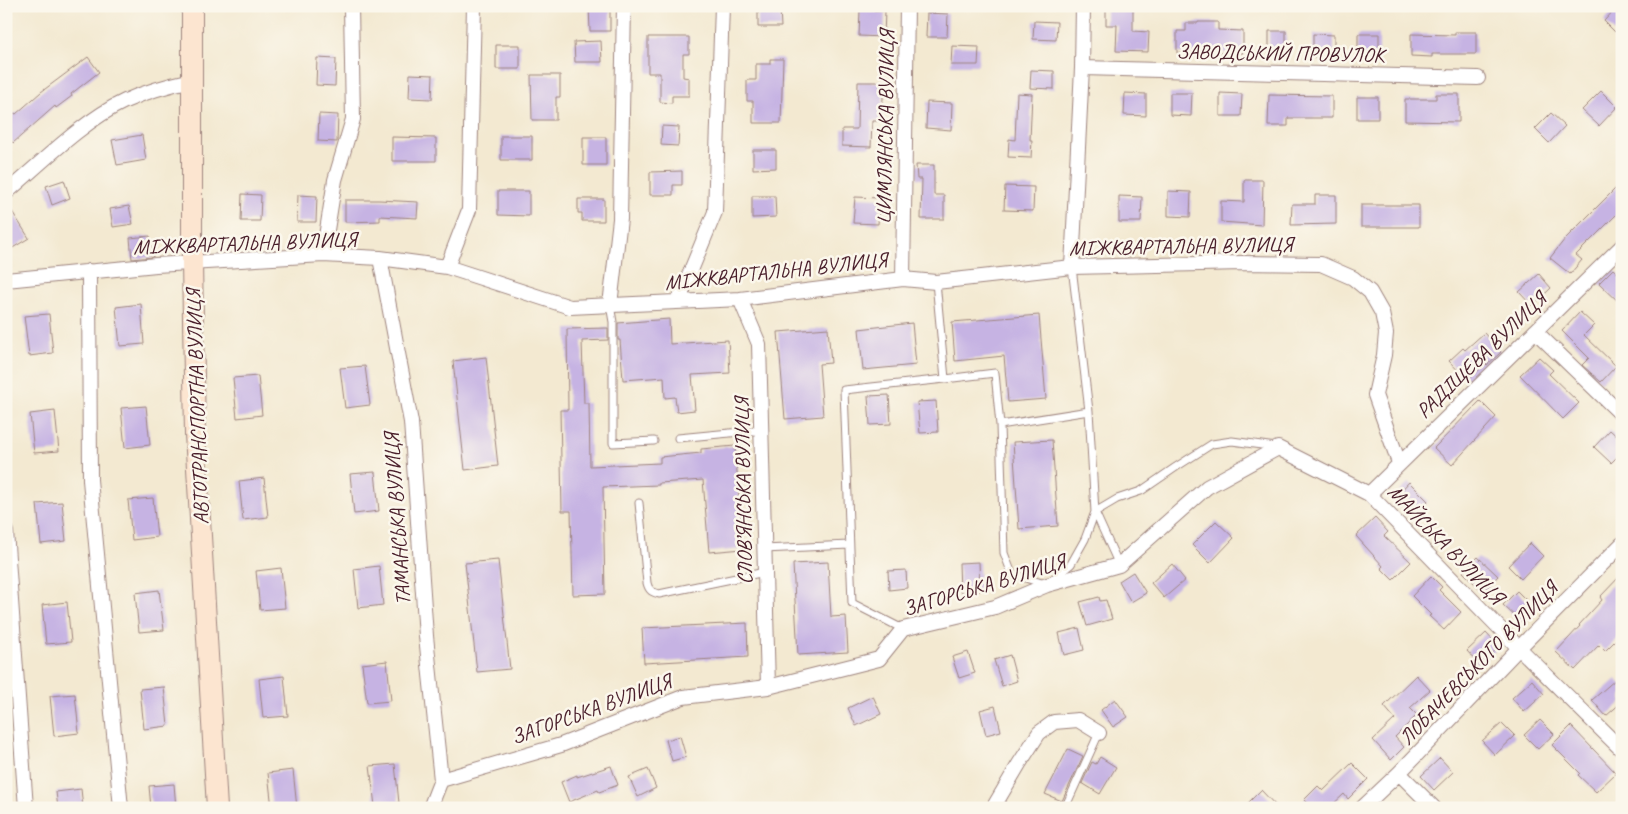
<svg xmlns="http://www.w3.org/2000/svg" width="1628" height="814" viewBox="0 0 1628 814" font-family="Caveat,sans-serif">
<style>
.building{fill:#c6b3e3}
.lines{fill:none;stroke-linecap:round;stroke-linejoin:round}
.service-casing{stroke:#9e847e;stroke-width:9}
.minor-casing{stroke:#9e847e;stroke-width:16}
.secondary-casing{stroke:#9e847e;stroke-width:22}
.service{stroke:#fff;stroke-width:7}
.minor{stroke:#fff;stroke-width:14}
.secondary{stroke:#fce5d0;stroke-width:20}
.labels{text-anchor:middle;stroke-width:5;stroke-linejoin:round;paint-order:stroke}
.street-label{font-size:21px;fill:#4a1f2b;stroke:#fbf7ec}
</style>
<rect width="100%" height="100%" fill="#fbf7ec"/>
<filter id="ink" filterUnits="userSpaceOnUse"><feTurbulence type="fractalNoise" baseFrequency=".02" numOctaves="2"/><feDisplacementMap in="SourceGraphic" scale="10" xChannelSelector="R" yChannelSelector="G"/><feConvolveMatrix kernelMatrix="1 2 1 2 8 2 1 2 1" color-interpolation-filters="sRGB"/></filter>
<filter id="wash" filterUnits="userSpaceOnUse"><feTurbulence type="fractalNoise" baseFrequency=".0096" numOctaves="4" result="noise"/><feDisplacementMap in="SourceGraphic" scale="20" xChannelSelector="R" yChannelSelector="G"/><feGaussianBlur stdDeviation="1.12" result="paint"/><feColorMatrix in="noise" values="0 0 0 0 0 0 0 0 0 0 0 0 0 0 0 0 0 1.4 0 .05"/><feComposite in="paint" operator="in"/></filter>
<g filter="url(#wash)">
<rect width="100%" height="100%" fill="#f3e9d1"/>
<g id="blocks">
<!-- building -->
<path class="building" d="M589,6H610V31H590Z
M1618,6H1622V26L1615,32L1604,21Z
M758,8H780L781,27H758Z
M1106,8H1133V31L1149,32L1148,52L1116,51L1117,25H1106Z
M860,10L885,11L884,37L859,36Z
M927,13L948,14L947,37H926Z
M1034,21L1057,22L1056,40L1033,39Z
M1198,22H1218V30L1243,31V53H1177V31H1186V23H1198Z
M1269,31H1286V53H1269Z
M1455,32H1476V54H1432V57L1411,56V34L1455,35Z
M1313,34L1334,35V57H1313Z
M1358,34H1379V56H1358Z
M648,37H689V54H683V77L689,78V96H672V103L660,102V73H648Z
M601,41L602,62H575L574,42Z
M496,45H520V69H496Z
M952,46L979,47L978,65H951Z
M88,57L99,72L71,94L72,96L56,108L55,106L13,143L6,135V120L14,113L16,114L41,92Z
M317,58L336,59L335,86L316,85Z
M770,59H783L781,123H753V101H747V80H756V64H770Z
M1031,70L1054,71V89L1030,88Z
M410,74L433,75L432,99L409,98Z
M531,75H560V97H556V120H532Z
M858,82H885V97H883L882,121H872L871,147L842,146V129H857Z
M1601,91L1617,107L1599,126L1582,110Z
M1017,93L1032,94L1030,140H1032L1031,158L1008,157L1009,139L1015,140Z
M1125,93L1146,94V116L1124,115Z
M1170,93H1192L1191,116L1170,115Z
M1220,93L1242,94L1241,116H1220Z
M1436,94H1459V122L1405,121V99H1436Z
M1269,95L1332,96V118H1288V126H1268Z
M1357,97H1378V119H1357Z
M927,102L952,103L951,130L926,128Z
M1551,113L1565,126L1549,143L1535,129Z
M319,114L338,115L337,142L318,141Z
M662,126L679,127L678,146L661,145Z
M142,135L146,160L117,165L112,140Z
M501,136H532V160H501Z
M392,137L436,138V161H392Z
M583,137H606V165H583Z
M753,150H776V168L753,169Z
M916,165H934V195H944V219H921L922,179H917Z
M682,171V185H673V195H650V172Z
M64,180L70,198L52,205L46,186Z
M1244,180H1263L1262,225L1221,222V201L1244,202Z
M1622,182V209L1576,255L1582,260L1570,274L1550,258L1565,239Z
M1005,186L1034,187L1033,211L1004,210Z
M498,191H529V216L498,215Z
M1168,191L1191,192L1190,217L1168,216Z
M242,194L261,195L260,221H241Z
M298,195L317,196L316,222H297Z
M1315,195H1336V224L1291,225L1292,204H1315Z
M752,196H775L776,217L752,218Z
M1119,196L1142,197L1141,222H1119Z
M855,197L880,198L878,224L853,223Z
M578,199H604V221H582V213H578Z
M345,200H379L418,202L417,218L380,216V221L345,222Z
M6,202L29,238L6,252Z
M1361,205H1419V227H1361Z
M129,206L133,224L113,227L110,209Z
M150,236L153,257L132,259L130,238Z
M1613,269L1622,277V305L1599,283Z
M1539,274L1551,288L1532,306L1519,292Z
M141,304L144,344L120,346L116,307Z
M1580,312L1594,325L1584,335L1616,366L1601,382L1582,365L1589,358L1562,331Z
M49,314L53,353L29,356L24,316Z
M1039,315L1046,399L1008,402L1004,356L955,361L952,322Z
M669,319L670,344L728,340L730,373L692,375L695,410L677,412L675,397L665,398L664,377L623,380L620,340H618V323Z
M912,323L916,365L863,370L859,329Z
M608,328V340L582,341L584,403H589L590,466L660,463V457L701,453V449L735,446L743,549L709,552L703,480L659,483V485L603,487L605,594L573,595L571,511H562L560,410H568L567,329Z
M828,328L831,363L819,364L823,416L785,419L778,332Z
M1484,333L1501,352L1487,365L1486,364L1467,380L1449,361L1463,348L1465,350Z
M486,357L498,466L465,470L453,361Z
M1539,357L1553,370L1549,374L1579,403L1563,419L1520,375Z
M365,366L370,405L345,408L340,368Z
M258,376L262,415L237,418L233,378Z
M889,395L891,424L870,425L868,396Z
M936,401L938,432L920,433L917,402Z
M1480,401L1496,417L1452,465L1434,448Z
M146,406L150,445L125,448L121,408Z
M55,411L59,451L34,453L30,414Z
M1610,430L1622,441V452L1611,463L1594,447Z
M1052,440L1058,526L1019,529L1013,442Z
M375,472L379,511L354,514L350,474Z
M264,478L268,517L243,520L239,481Z
M1409,482L1428,501L1415,515L1396,496Z
M153,498L157,537L132,540L128,500Z
M62,502L66,541L41,544L37,504Z
M1375,518L1388,532L1384,536L1411,562L1393,580L1381,568L1383,566L1356,536Z
M1216,521L1234,538L1210,563L1192,545Z
M1530,543L1543,556L1521,579L1508,566Z
M1478,557L1498,576L1483,592L1463,572Z
M498,560L510,669L477,672L465,563Z
M828,562L831,617L846,616L848,652L798,655L793,564Z
M979,562L980,591L960,592L959,563Z
M1172,564L1185,580L1164,598L1151,583Z
M379,566L383,605L358,608L354,569Z
M281,568L285,608L260,610L256,571Z
M906,570L907,588L889,590L888,571Z
M1133,572L1146,593L1131,602L1119,581Z
M1622,574V634L1605,651L1599,645L1575,670L1556,652L1580,626L1579,625L1602,600L1600,597Z
M1431,576L1442,587L1439,590L1461,612L1444,630L1429,616L1431,615L1412,596Z
M159,590L164,630L139,632L135,593Z
M1517,591L1536,610L1523,624L1503,605Z
M1099,597L1100,601L1106,600L1112,619L1087,626L1080,602Z
M67,602L71,642L46,644L42,605Z
M747,623L748,657L644,663L642,628Z
M1079,628L1084,650L1064,655L1059,633Z
M1486,633L1499,647L1480,665L1467,651Z
M968,652L975,673L959,678L952,657Z
M1010,655L1017,681L1002,686L994,660Z
M387,661L391,701L367,703L362,664Z
M1416,675L1430,690L1410,708L1417,715L1395,737L1404,747L1391,760L1373,740L1395,719L1384,706Z
M284,676L288,716L263,718L259,679Z
M1616,679L1622,685V702L1606,716L1592,700Z
M1532,680L1544,694L1524,712L1512,698Z
M164,687L168,726L144,729L140,689Z
M75,694L79,733L54,736L50,696Z
M873,696L881,714L856,726L848,708Z
M1115,699L1128,717L1113,727L1101,710Z
M995,706L1001,731L986,735L980,710Z
M1540,720L1554,734L1538,749L1524,735Z
M1502,723L1515,736L1495,755L1482,741Z
M1571,726L1616,773L1596,792L1578,775L1580,773L1552,745Z
M680,736L686,757L672,761L666,740Z
M1068,749L1083,756L1062,801L1045,794Z
M1100,757L1116,767L1100,794L1082,783L1092,762L1096,764Z
M1440,758L1453,772L1434,790L1421,776Z
M1352,763L1368,779L1348,799L1344,794L1329,808H1311L1304,800L1318,786L1323,791Z
M395,764L399,803L375,806L370,766Z
M611,766L618,785L599,792L598,790L569,802L561,782L577,775V777Z
M648,769L656,788L638,797L629,777Z
M293,770L297,808H272L268,773Z
M174,784L176,808H151L149,786Z
M81,789L83,808H58L56,792Z
M1261,790L1278,808H1243Z"/>
</g>
</g>
<g filter="url(#ink)">
<use href="#blocks" fill-opacity="0" stroke="#9e847e" stroke-width="1"/>
<g class="lines">
<defs>
<path id="service" d="M1072,267L1089,411L1095,512L1119,565
M936,282L945,379L995,373L1000,425
M610,305L613,322V443L654,441
M678,438L761,430
M639,503L647,583C649,591 652,592 659,594L765,572
M764,549L849,545
M1053,579L1071,564L1085,539L1095,512L1117,499L1141,491L1176,467L1212,444L1232,441L1276,447
M1045,584L1012,574L1004,553L1000,425L1089,411
M903,629L852,603L844,390L945,379
M1065,808L1099,733"/>
<path id="minor" d="M1082,68L1478,78
M6,193C41,163 84,120 125,101C147,91 169,85 192,80
M323,255L335,180L353,119L351,6
M380,258L411,422L426,636L441,780
M447,267L469,210L474,6
M1072,267L1082,68L1083,6
M89,271L90,480L121,808
M903,279L907,6
M6,280L156,265L323,255L380,258L447,267L570,307L740,299L903,279L936,282L1072,267L1242,263L1321,264L1353,278L1370,292L1382,313L1386,333L1384,355L1375,395L1399,463
M740,299L759,344L768,687
M678,302L715,212L722,6
M610,305L620,219L624,6
M1535,331L1622,415
M1369,494L1622,246
M6,531L26,808
M1399,773L1434,808
M430,808L441,780L561,745L683,697L768,687L879,659L903,629L995,607L1047,585L1119,565L1207,487L1278,448L1369,494L1519,648L1622,750
M993,808L1019,764L1039,733L1054,722L1078,720L1099,733
M1362,808L1399,773L1519,648L1622,544"/>
<path id="secondary" d="M192,6V262L195,434L217,808"/>
</defs>
<!-- service casing -->
<use href="#service" class="service-casing"/>
<!-- minor casing -->
<use href="#minor" class="minor-casing"/>
<!-- secondary casing -->
<use href="#secondary" class="secondary-casing"/>
<!-- service -->
<use href="#service" class="service"/>
<!-- minor -->
<use href="#minor" class="minor"/>
<!-- secondary -->
<use href="#secondary" class="secondary"/>
</g>
</g>
<g class="labels">
<!-- street labels -->
<g class="street-label">
<text transform="translate(1280 53) rotate(1)" y="7">ЗАВОДСЬКИЙ ПРОВУЛОК</text>
<text transform="translate(885 127) rotate(-89)" y="7">ЦИМЛЯНСЬКА ВУЛИЦЯ</text>
<text transform="translate(245 243) rotate(-2)" y="7">МІЖКВАРТАЛЬНА ВУЛИЦЯ</text>
<text transform="translate(1181 246) rotate(-1)" y="7">МІЖКВАРТАЛЬНА ВУЛИЦЯ</text>
<text transform="translate(776 271) rotate(-6)" y="7">МІЖКВАРТАЛЬНА ВУЛИЦЯ</text>
<text transform="translate(1481 355) rotate(-44)" y="7">РАДІЩЕВА ВУЛИЦЯ</text>
<text transform="translate(197 407) rotate(-92)" y="7">АВТОТРАНСПОРТНА ВУЛИЦЯ</text>
<text transform="translate(743 491) rotate(-91)" y="7">СЛОВ’ЯНСЬКА ВУЛИЦЯ</text>
<text transform="translate(397 519) rotate(-94)" y="7">ТАМАНСЬКА ВУЛИЦЯ</text>
<text transform="translate(1446 544) rotate(46)" y="7">МАЙСЬКА ВУЛИЦЯ</text>
<text transform="translate(984 585) rotate(-17)" y="7">ЗАГОРСЬКА ВУЛИЦЯ</text>
<text transform="translate(1478 663) rotate(-46)" y="7">ЛОБАЧЕВСЬКОГО ВУЛИЦЯ</text>
<text transform="translate(591 709) rotate(-20)" y="7">ЗАГОРСЬКА ВУЛИЦЯ</text>
</g>
</g>
<!-- margin -->
<rect width="1628" height="814" fill="none" stroke="#fbf7ec" stroke-width="25"/>
</svg>
